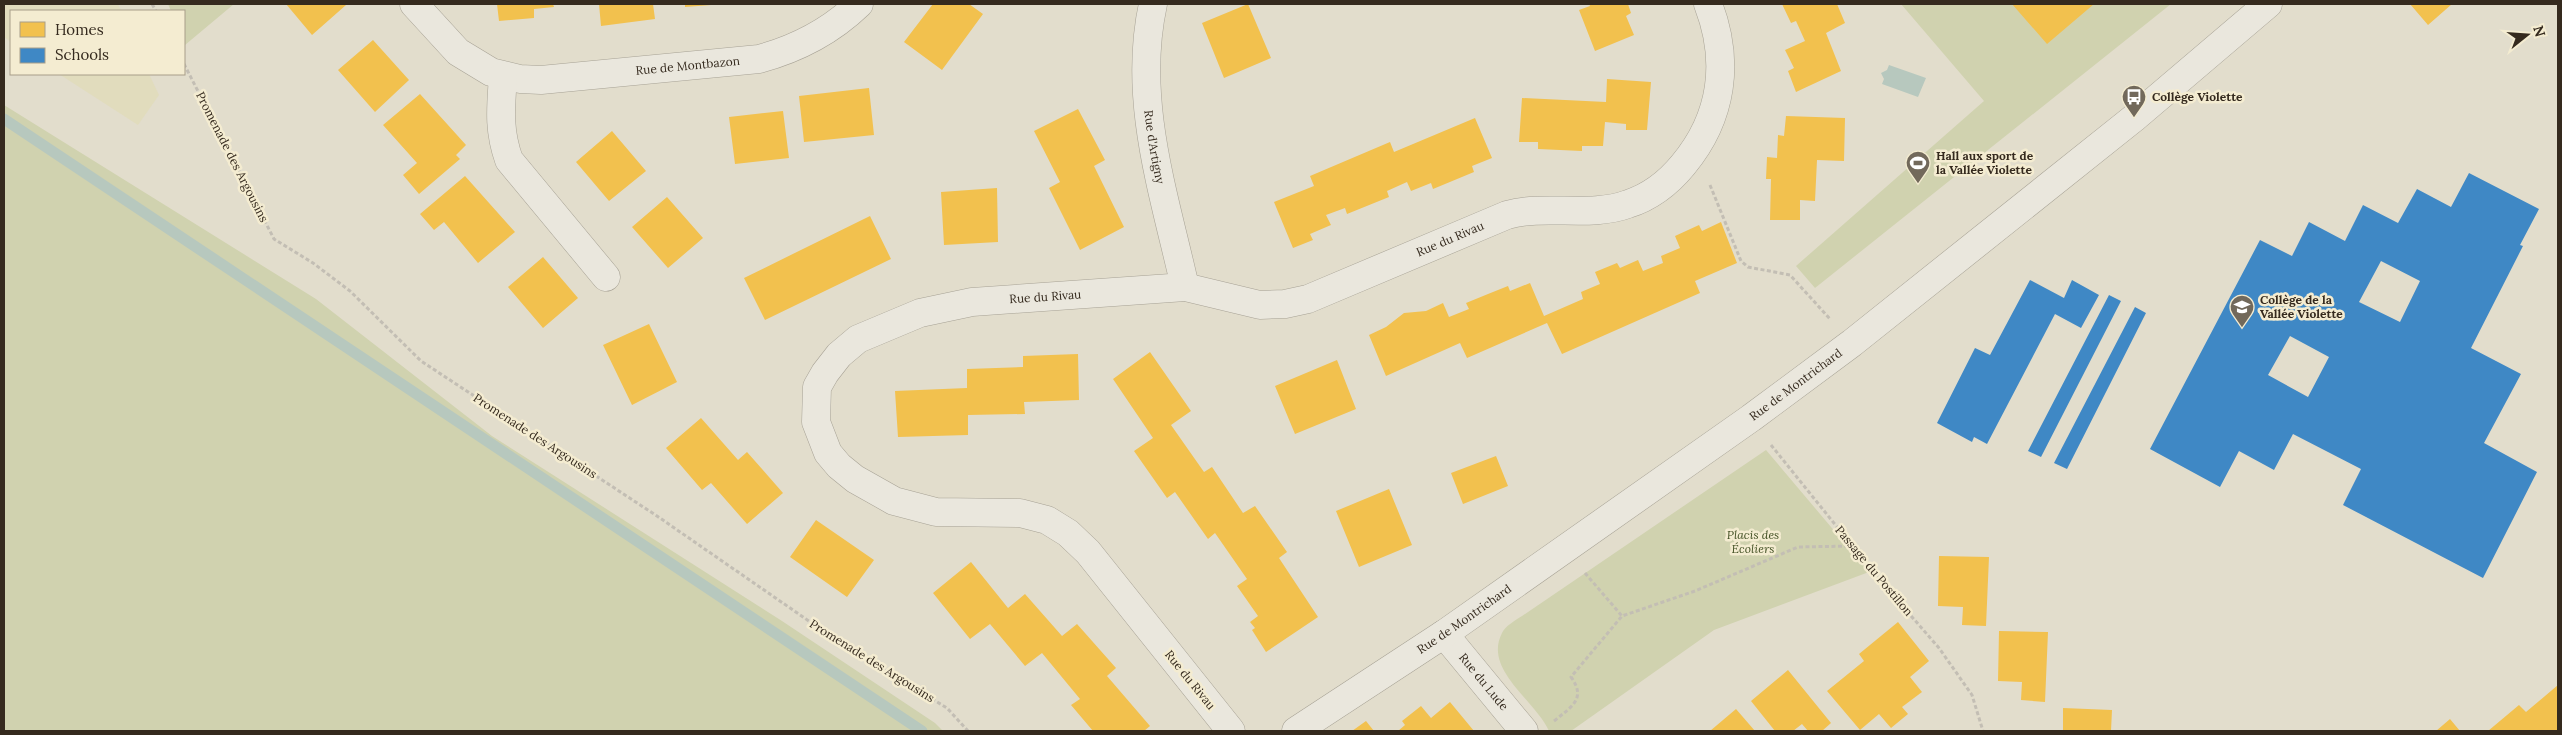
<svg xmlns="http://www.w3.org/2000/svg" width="2562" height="735" viewBox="0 0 2562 735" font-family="Lora,serif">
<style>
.farmland{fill:#e1dcbd}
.green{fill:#d0d2af}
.water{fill:#b7c8be}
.homes{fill:#f2c14e}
.schools{fill:#3f88c5;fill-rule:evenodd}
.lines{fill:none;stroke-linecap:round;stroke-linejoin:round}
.stream{stroke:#b7c8be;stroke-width:11}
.minor-casing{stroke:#a7a295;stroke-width:29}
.path{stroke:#c3beb4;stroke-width:3;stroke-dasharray:4 2.5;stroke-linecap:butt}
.minor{stroke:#eae7dd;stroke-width:28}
.labels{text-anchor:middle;stroke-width:5;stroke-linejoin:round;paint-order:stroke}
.street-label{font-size:12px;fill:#352a1e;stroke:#f4ecd1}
.poi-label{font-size:12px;font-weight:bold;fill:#352a1e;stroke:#f4ecd1;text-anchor:start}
.park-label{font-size:12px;font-style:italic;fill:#435125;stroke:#f4ecd1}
</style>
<rect width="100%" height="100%" fill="#e2ddcc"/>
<!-- farmland -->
<path class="farmland" d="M4,4H118L121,11H11V42L4,37Z
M59,74H149L159,95L138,125Z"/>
<!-- green -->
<path class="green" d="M168,4H234L185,45L184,11H171Z
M1901,4H2171L1815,288L1796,266L1984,101Z
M4,105L316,299L492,436L782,621L935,723L943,731H4Z
M1766,450L1869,572L1714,630L1571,731H1549C1535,700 1483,670 1502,633C1505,626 1516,620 1522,616Z"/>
<!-- water -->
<path class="water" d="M1889,65L1926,78L1918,97L1882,84L1884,79L1881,73L1887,70Z"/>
<!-- homes -->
<path class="homes" d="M286,4H345L346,5L312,35Z
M497,4H553L554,7L534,9V18L499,21Z
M599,4H653L655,19L601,26Z
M685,4H711V5L685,7Z
M933,4H969L983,14L942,70L904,42Z
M1248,4L1271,58L1224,78L1202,23Z
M1589,4H1628L1631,13L1626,16L1634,35L1595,51L1579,10L1590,6Z
M1782,4H1837L1845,23L1826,33L1841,71L1796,92L1788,71L1794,68L1785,50L1805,41L1796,21L1791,23Z
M2012,4H2094L2047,44Z
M2410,4H2452L2428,25Z
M373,40L409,80L375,112L338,70Z
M1607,79L1651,82L1647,130H1626V124L1605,122L1603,146H1582V151L1538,149V142H1519L1522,98L1606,102Z
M869,88L874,135L804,142L799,96Z
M420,94L466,145L456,155L460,159L419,194L403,175L417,163L383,125Z
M1078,109L1105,160L1094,166L1124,227L1080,250L1049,188L1060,182L1034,131Z
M783,111L789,158L735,164L729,117Z
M1786,116L1845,118L1844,161L1817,160L1815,201L1800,200V220H1770L1771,179H1766L1767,157L1777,158L1778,135L1784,136Z
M1475,118L1492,158L1472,166L1474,172L1433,189L1431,183L1411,191L1407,182L1387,191L1389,197L1347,214L1345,208L1326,215L1331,225L1310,234L1313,240L1293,248L1274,202L1314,186L1310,176L1390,142L1394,152Z
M612,131L646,171L609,201L576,162Z
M465,176L515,232L478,263L444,222L434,230L420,214Z
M997,188L998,242L944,245L941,192Z
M667,197L703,238L668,268L632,227Z
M870,216L891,259L765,320L744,278Z
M1721,222L1737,263L1695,281L1700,293L1562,354L1547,323L1467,358L1460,343L1386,376L1369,335L1386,327L1404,313L1426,311L1443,303L1449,317L1469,309L1466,303L1488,294L1508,286L1510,291L1530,283L1544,316L1583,299L1581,292L1600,284L1595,272L1617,263L1620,268L1638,260L1643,271L1663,263L1661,256L1680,248L1675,236L1699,225L1702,231Z
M543,257L578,298L543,328L508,287Z
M649,324L677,382L632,405L603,345Z
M1150,352L1191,411L1171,425L1204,472L1212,467L1243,513L1255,506L1287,552L1279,558L1318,617L1266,652L1252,630L1255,628L1250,622L1258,616L1237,586L1247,579L1215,533L1208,539L1175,492L1167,498L1134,451L1153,438L1113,379Z
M1078,354L1079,400L1024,402L1025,414L968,415V435L898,437L895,391L967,388V369L1023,367V356Z
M1337,360L1356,409L1295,434L1275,386Z
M701,418L738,460L747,452L783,493L747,524L711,483L702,490L666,448Z
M1496,456L1508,486L1463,504L1451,473Z
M1389,489L1412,545L1359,567L1336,511Z
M816,520L874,560L847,597L790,557Z
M1939,556L1989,557L1986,626L1962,625L1963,607L1938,606Z
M971,562L1008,608L1025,594L1062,636L1077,624L1116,668L1107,676L1150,726L1144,731H1093L1071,705L1080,699L1042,653L1025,666L990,624L970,639L933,593Z
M1898,622L1929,661L1910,677L1922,692L1902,707L1908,714L1891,728L1879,714L1860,730L1827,691L1864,661L1859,654Z
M1999,631L2048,632L2045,702L2021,700L2022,682L1998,681Z
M1788,670L1831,723L1822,731H1808L1802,724L1793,731H1775L1751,701Z
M2558,685V731H2488L2519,705L2526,712Z
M1450,702L1474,731H1398L1405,725L1402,721L1421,706L1431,718Z
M2063,708L2112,710L2111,731H2063Z
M1736,709L1755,731H1710Z
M2450,719L2460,731H2436Z
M1366,721L1374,731H1352Z"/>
<!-- schools -->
<path class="schools" d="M2469,173L2539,209L2520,245L2523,246L2471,348L2521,374L2484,443L2537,472L2483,578L2343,505L2361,469L2293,434L2274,470L2239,451L2220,487L2150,449L2260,240L2292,256L2309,222L2345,241L2363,205L2398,223L2417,189L2451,207ZM2381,261L2420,281L2400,322L2359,302ZM2290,336L2329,357L2308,397L2268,375Z
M2030,280L2064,298L2072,280L2099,295L2081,328L2055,314L1987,444L1974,437L1972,442L1937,423L1975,348L1990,355Z
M2109,295L2121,301L2041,457L2028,451Z
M2135,307L2146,313L2067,469L2054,463Z"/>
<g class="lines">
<!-- stream -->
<path class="stream" d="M4,119L922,731"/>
<defs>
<g id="minor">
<path id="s1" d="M414,4L458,52L491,72L520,79L541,80L759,59C796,49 831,31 859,4"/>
<path id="s2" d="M1153,4C1132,100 1164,193 1185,287"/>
<path d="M503,76C501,107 498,129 509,160L606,277"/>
<path id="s3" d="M1444,634L1524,731"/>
<path id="s4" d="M1231,731L1088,552L1068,533L1047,520L1020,513L936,512L894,501L855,479L839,466L828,453L816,422L817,387L825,373L839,355L858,339L920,313L972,302L1185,287L1260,305L1285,304L1308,299L1507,215C1546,204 1590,218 1628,204C1650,197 1669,182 1683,165C1723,117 1730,61 1708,4"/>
<path id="s5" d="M1296,731L1444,634L1751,418L1852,343L2134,118L2268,4"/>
</g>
</defs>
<!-- minor casing -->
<use href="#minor" class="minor-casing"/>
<!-- path -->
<path class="path" d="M152,4L156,11
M184,64L274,239L313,263L350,291L421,361L657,516L845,646L947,708L968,731
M1710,185L1741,261L1748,267L1790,275L1830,319
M1771,445L1879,579L1939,648L1972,695L1983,731
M1585,573L1622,616
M1554,721C1571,707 1587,699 1571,677L1622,616L1695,591L1798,547L1852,546"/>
<!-- minor -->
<use href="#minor" class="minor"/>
</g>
<!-- icons -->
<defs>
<symbol id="bus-pin" viewBox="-11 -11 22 30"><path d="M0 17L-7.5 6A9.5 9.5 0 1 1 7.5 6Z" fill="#72695b" stroke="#f4ecd1"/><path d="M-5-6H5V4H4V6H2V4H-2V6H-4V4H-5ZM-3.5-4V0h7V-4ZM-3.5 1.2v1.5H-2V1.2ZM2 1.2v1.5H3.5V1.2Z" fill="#fff"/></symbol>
<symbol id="stadium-pin" viewBox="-11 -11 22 30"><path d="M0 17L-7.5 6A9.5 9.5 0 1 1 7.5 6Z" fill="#72695b" stroke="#f4ecd1"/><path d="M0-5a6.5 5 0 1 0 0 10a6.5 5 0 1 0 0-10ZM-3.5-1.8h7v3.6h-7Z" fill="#fff"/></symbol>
<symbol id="school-pin" viewBox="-11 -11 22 30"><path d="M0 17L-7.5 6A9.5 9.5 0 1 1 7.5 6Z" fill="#72695b" stroke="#f4ecd1"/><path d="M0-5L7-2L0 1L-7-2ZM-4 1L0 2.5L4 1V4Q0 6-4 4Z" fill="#fff"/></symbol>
</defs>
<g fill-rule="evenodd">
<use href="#bus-pin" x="2120" y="83" width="28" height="38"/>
<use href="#stadium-pin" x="1904" y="149" width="28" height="38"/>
<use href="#school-pin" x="2228" y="293" width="28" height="38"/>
</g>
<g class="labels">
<!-- street labels -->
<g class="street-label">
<text dy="4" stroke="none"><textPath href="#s1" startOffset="302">Rue de Montbazon</textPath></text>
<text dy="4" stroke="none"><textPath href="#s2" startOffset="144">Rue d'Artigny</textPath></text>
<text transform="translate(232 157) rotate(63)" y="4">Promenade des Argousins</text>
<text dy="4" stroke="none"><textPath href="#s4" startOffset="1265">Rue du Rivau</textPath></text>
<text dy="4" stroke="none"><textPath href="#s4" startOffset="845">Rue du Rivau</textPath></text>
<text dy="4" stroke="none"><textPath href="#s5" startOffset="608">Rue de Montrichard</textPath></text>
<text transform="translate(535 436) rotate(33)" y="4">Promenade des Argousins</text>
<text transform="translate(1874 571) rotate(50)" y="4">Passage du Postillon</text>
<text dy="4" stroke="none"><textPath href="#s5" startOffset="202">Rue de Montrichard</textPath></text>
<text transform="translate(872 661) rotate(32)" y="4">Promenade des Argousins</text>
<text transform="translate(1190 680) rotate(51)" y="4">Rue du Rivau</text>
<text dy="4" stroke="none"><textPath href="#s3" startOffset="62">Rue du Lude</textPath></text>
</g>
<!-- poi labels -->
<g class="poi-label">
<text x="2152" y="101">Collège Violette</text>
<text x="1936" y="160">Hall aux sport de<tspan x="1936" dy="14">la Vallée Violette</tspan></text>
<text x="2260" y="304">Collège de la<tspan x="2260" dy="14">Vallée Violette</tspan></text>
</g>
<!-- park labels -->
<g class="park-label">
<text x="1753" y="539">Placis des<tspan x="1753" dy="14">Écoliers</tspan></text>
</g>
</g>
<!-- border -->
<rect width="2562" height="735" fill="none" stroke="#352a1e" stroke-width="10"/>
<!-- legend -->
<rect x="10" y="10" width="175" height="65" fill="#f4ecd1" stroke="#a89e89"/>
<rect x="20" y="22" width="25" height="15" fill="#f2c14e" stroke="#a89e89"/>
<text x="55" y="35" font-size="15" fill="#352a1e">Homes</text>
<rect x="20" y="48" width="25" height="15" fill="#3f88c5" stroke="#a89e89"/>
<text x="55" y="60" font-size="15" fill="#352a1e">Schools</text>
<!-- north arrow -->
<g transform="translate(2527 35) rotate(73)" stroke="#f4ecd1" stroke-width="4" paint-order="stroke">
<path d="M0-4L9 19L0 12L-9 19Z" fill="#352a1e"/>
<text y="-8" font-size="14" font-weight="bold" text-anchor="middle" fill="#352a1e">N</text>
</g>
</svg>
